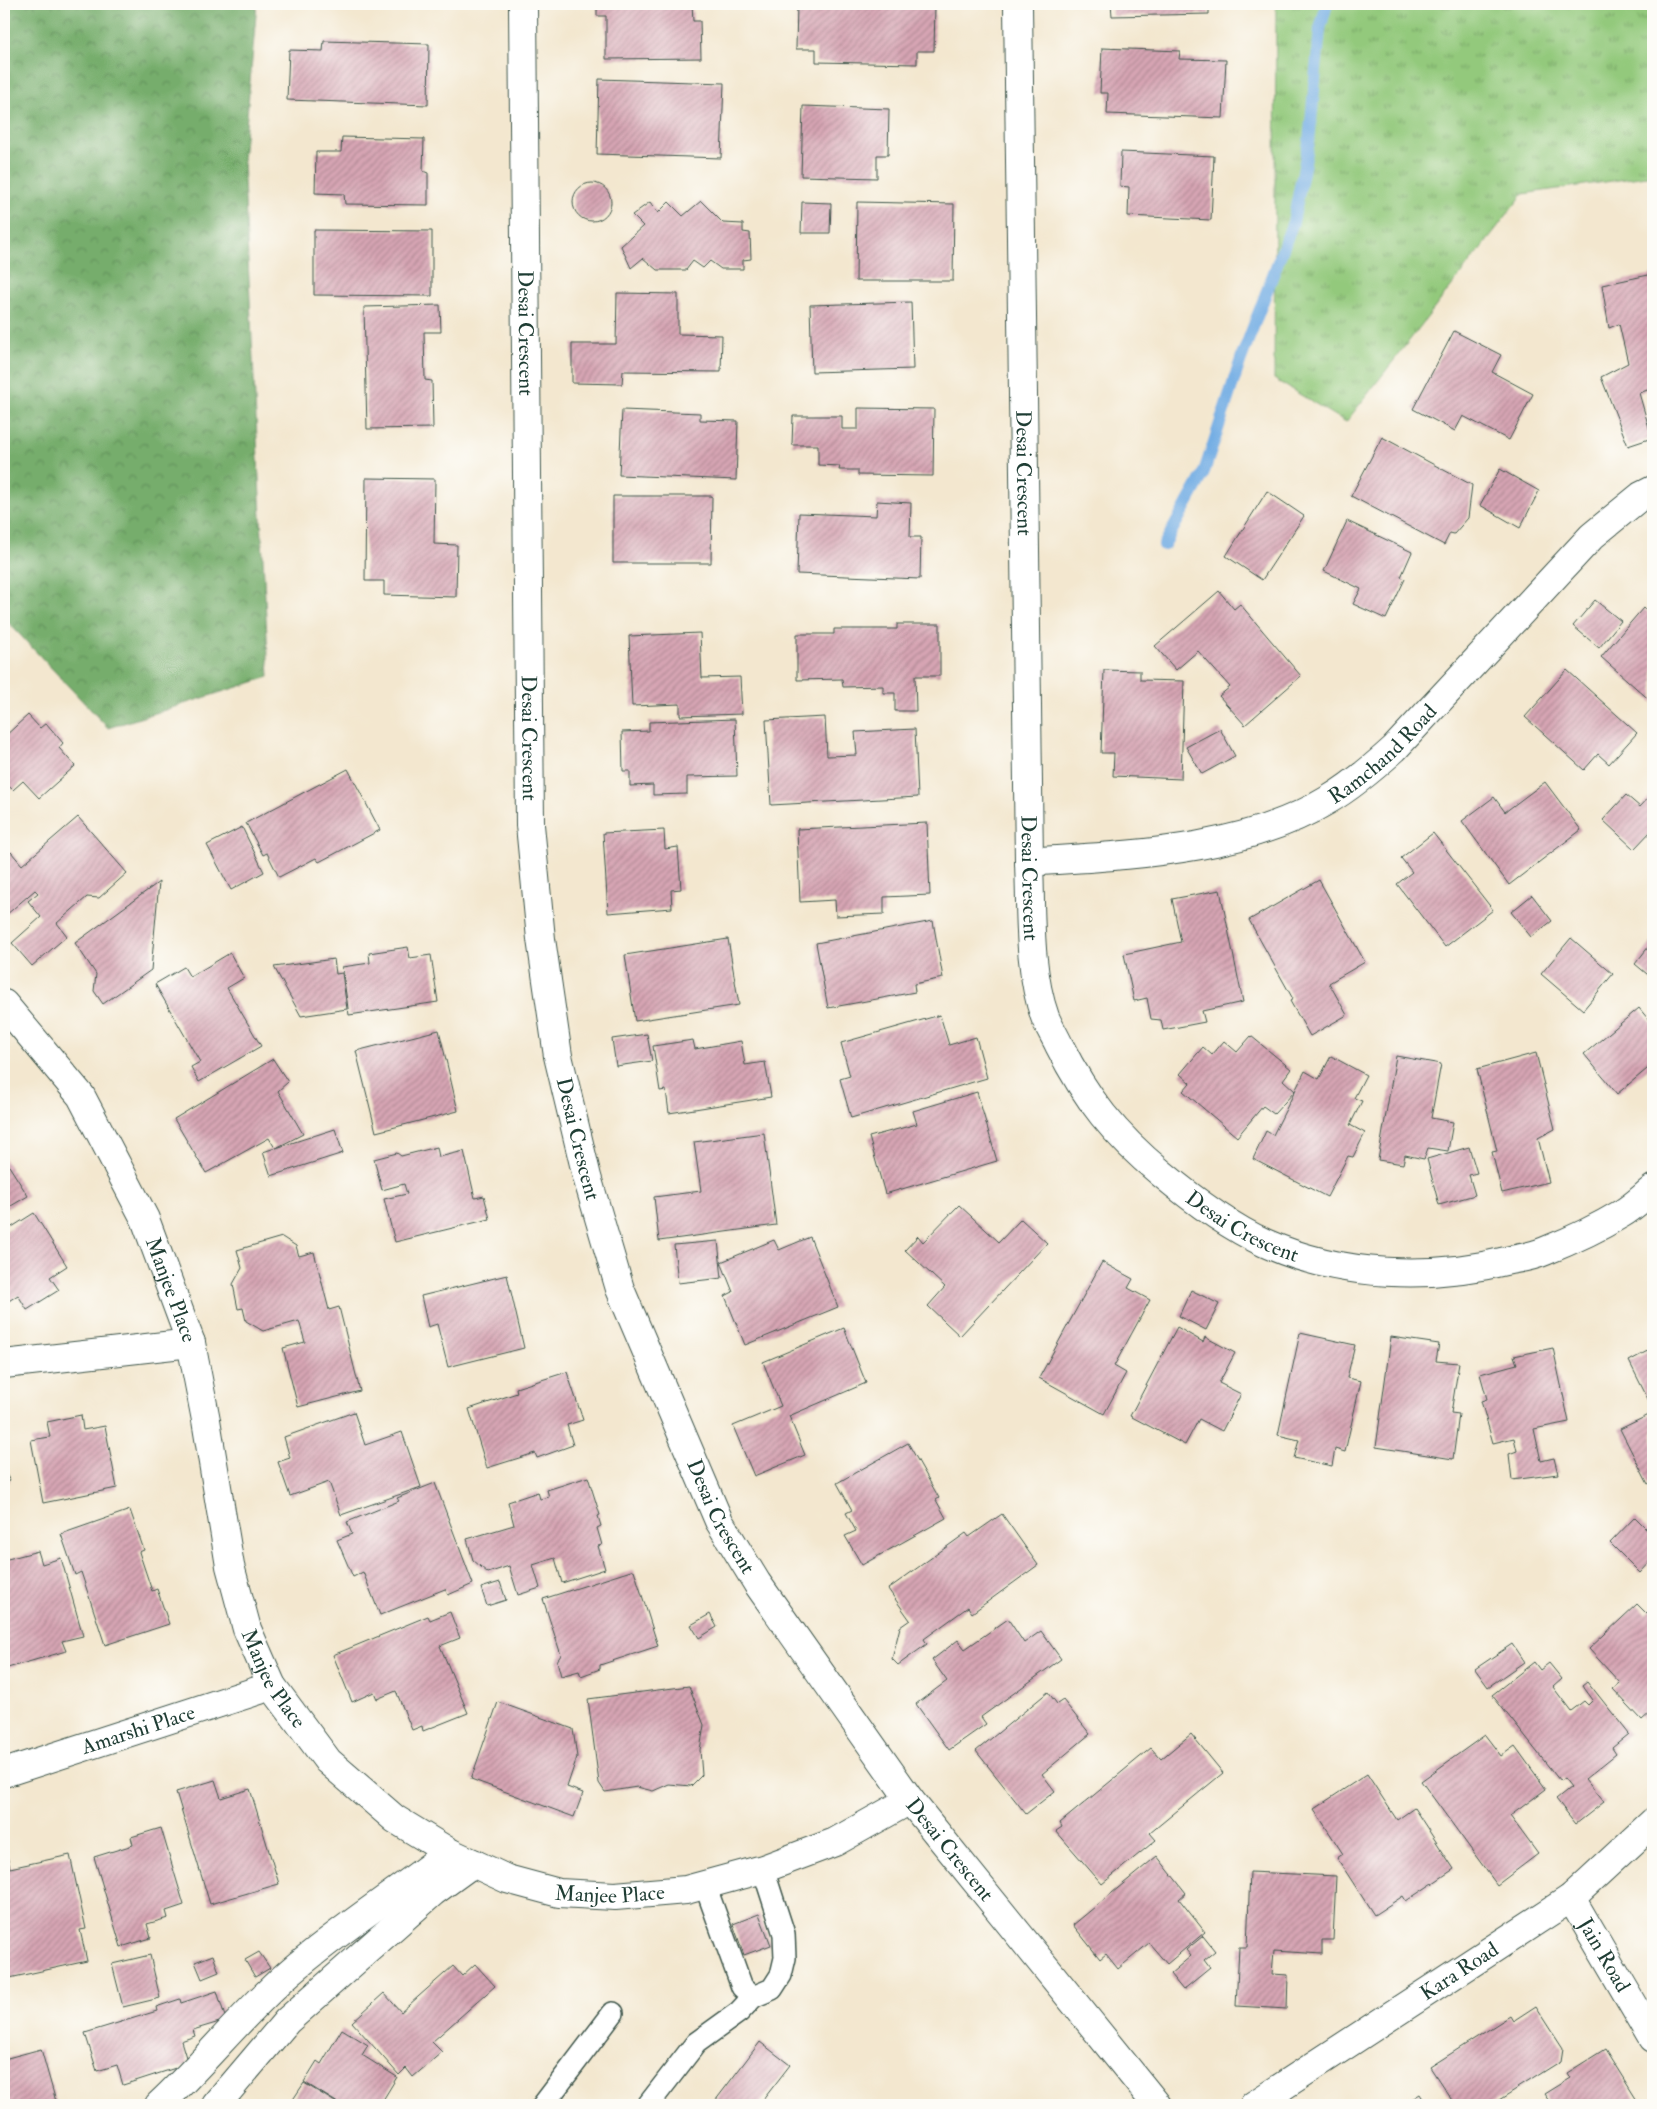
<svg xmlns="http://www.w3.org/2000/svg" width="1657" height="2109" viewBox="0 0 1657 2109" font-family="'IM FELL Double Pica',serif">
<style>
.grass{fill:url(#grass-tufts);stroke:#598358}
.forest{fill:url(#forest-crowns);stroke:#4a7550}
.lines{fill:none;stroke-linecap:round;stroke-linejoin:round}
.stream{stroke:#74aee4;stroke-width:12}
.building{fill:url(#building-hatch)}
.lane-casing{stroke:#3f564b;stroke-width:24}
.street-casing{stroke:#3f564b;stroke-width:30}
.lane{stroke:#fff;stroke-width:21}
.street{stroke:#fff;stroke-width:28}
.labels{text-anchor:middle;stroke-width:4.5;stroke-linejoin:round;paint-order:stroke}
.street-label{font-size:21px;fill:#1f3d34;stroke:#fdfcf7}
</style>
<defs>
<pattern id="grass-tufts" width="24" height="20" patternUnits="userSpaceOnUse" patternTransform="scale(1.25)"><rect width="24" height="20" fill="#93c97c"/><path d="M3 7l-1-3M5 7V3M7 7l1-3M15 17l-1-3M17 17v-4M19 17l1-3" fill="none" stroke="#77a466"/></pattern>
<pattern id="forest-crowns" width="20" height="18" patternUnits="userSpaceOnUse" patternTransform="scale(1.25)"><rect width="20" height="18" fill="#76ad6c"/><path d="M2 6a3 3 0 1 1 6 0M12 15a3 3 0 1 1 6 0" fill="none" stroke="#608e5a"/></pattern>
<pattern id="building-hatch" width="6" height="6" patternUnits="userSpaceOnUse" patternTransform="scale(1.25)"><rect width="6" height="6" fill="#d7a5b4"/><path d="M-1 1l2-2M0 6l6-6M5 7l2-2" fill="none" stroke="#ae8893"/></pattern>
</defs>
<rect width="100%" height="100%" fill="#fdfcf7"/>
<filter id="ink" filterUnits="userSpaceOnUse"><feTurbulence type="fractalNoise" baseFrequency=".02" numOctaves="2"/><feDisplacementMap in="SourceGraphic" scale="10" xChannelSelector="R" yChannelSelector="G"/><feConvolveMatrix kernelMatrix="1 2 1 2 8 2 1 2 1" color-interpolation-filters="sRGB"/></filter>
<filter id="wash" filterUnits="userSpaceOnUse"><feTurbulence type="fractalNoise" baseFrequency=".0096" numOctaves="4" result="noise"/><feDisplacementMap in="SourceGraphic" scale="20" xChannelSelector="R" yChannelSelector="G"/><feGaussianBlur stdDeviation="1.12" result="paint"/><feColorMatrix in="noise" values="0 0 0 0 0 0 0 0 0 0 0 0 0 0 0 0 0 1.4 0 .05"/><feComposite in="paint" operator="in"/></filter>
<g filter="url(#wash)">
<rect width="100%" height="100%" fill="#f3e7cf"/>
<!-- grass -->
<path class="grass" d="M1276,4H1653V175L1523,194L1346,422L1274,379Z"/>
<!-- forest -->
<path class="forest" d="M4,4H257L243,160L269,677L108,728L4,618Z"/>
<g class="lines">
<!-- stream -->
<path class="stream" d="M1164,545L1203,475L1241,359L1293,222L1309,142L1320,29L1327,4"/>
</g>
<g id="blocks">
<!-- building -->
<path class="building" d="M597,4H692L693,21H700L701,58L606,59V16H597Z
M797,4L935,5L934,51H917V64L816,62V49H796Z
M1111,4H1209V14L1112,16Z
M324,41L429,44L428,105L287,100L289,50L323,51Z
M1102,48L1180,51L1179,59L1226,60L1223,118L1107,114L1108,93H1100Z
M599,79L724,83L721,158L597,154Z
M803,106L889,109L888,155H877V178L801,176Z
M342,137L424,139L423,171L428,173V205L345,204L344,194L315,193L316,152H341Z
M1121,152L1214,156L1211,220L1128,216L1129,187L1120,186Z
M573 202a19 19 0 1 1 38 0a19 19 0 1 1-38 0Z
M701,201L723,223L743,224V232L750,233L751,259L743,260V269H721L710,261L703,268L693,261L686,270H657L643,258L631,268L621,246L643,226L632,215L650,202L658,213L669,202L683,216Z
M802,202L831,203L830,233H801Z
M857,202L954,204L953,281H856Z
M314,230L432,231V296L314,295Z
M1653,274V388L1639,393L1652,438L1628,446L1601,377L1628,363L1619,324L1609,328L1602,285Z
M617,293L678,294V334L722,335L721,372L623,371L622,384L572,383V344H616Z
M911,302L913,369L812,372L810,305Z
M440,305L441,332H424L425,380L432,381L433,428L367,429L364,307Z
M1454,331L1501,355L1492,372L1533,394L1509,440L1463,416L1455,431L1413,409Z
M858,408L934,409L933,476L858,475V470H839L840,466L818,465V445H792L793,416H842V429H858Z
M622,410L700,413V420L738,421L736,480L619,475Z
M1382,437L1472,485L1468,518L1454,534L1450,533L1444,545L1351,496Z
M1500,469L1539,491L1520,528L1480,505Z
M366,478L435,479L434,544L457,545L456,597L384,595V581H365Z
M1267,491L1304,516L1262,580L1226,556Z
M613,496H712L711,563H613Z
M877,501L911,503L910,537H921L920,579L797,574L799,513L876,516Z
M1347,521L1412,552L1401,577L1405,579L1386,619L1353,604L1361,589L1324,571Z
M1219,591L1234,609L1240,604L1301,676L1245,725L1219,696L1230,687L1198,651L1176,670L1155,646Z
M1595,600L1621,621L1599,648L1573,626Z
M1643,608L1653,617V703L1601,657Z
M897,624H940V676H915L916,711H895V693H883V686L843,687L842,679L797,680V634H834V629H897Z
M700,633L702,678L740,677L742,714L680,716V704L632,706L629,636Z
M1104,670L1140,671V680L1184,681L1181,779L1113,776L1114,753H1101Z
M1567,670L1637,733L1609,764L1598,754L1584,770L1525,717Z
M28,715L40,728L46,723L63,743L59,748L75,766L39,798L23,781L13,790L4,782V737Z
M825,717L827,756L857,755L855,732L915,729L918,797L771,805L766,720Z
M735,719L737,776L687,777V794L653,795V785L630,786V771H623L622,732L649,731V722Z
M1220,729L1235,756L1202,774L1186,747Z
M348,769L380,830L319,862L316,858L279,877L267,853L263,855L246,823Z
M1545,782L1581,830L1509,885L1462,821L1494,797L1505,812Z
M1653,793V829L1634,849L1603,820L1626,795L1640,807Z
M78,817L127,873L99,898L87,897L57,923L67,936L32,966L12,943L41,917L28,901L38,893L35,890L6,915L4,912V858L11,852L22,865Z
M927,823L930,895L884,897V914L836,916L835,900L800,902L797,829Z
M242,827L264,872L231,890L207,845Z
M664,830L665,849L678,847L681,889L671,890L672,908L608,913L603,833Z
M1433,833L1493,910L1445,947L1397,884L1412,872L1401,858Z
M1319,880L1365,962L1329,983L1347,1015L1310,1036L1290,1001L1293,999L1249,920Z
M159,882L151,970L103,1004L94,991L96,974L75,943Z
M1220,890L1243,1002L1202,1011L1205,1022L1163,1030L1161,1020L1151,1019L1147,998L1134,1001L1124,954L1181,942L1172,899Z
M1532,895L1552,921L1531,937L1511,912Z
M933,921L943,978L914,984L915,992L828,1008L816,943Z
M1571,938L1613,974L1583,1010L1541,974Z
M728,939L739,1005L635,1021L625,955Z
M1653,941V979L1635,964Z
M408,947L410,958L431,955L438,1002L349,1015L342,967L370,963L369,953Z
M230,953L244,978L227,988L261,1046L199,1082L191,1067L200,1062L155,984L184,967L190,977Z
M334,959L336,974L342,973L347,1009L301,1016L274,967Z
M1639,1008L1653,1025V1064L1617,1094L1584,1054Z
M940,1015L949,1045L976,1037L987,1078L851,1118L840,1079L850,1076L841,1043Z
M439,1030L458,1111L376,1132L356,1051Z
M647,1034L652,1061L616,1066L612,1039Z
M1251,1036L1291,1069L1283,1080L1295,1091L1274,1114L1263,1106L1237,1137L1183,1091L1190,1083L1180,1074L1203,1047L1212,1055L1224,1041L1237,1052Z
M693,1040L695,1049L741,1041L745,1065L765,1062L771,1097L669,1113L666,1090L660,1091L653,1046Z
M1536,1053L1555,1129L1538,1138L1549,1182L1502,1193L1492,1152L1497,1151L1477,1069Z
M1331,1056L1366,1075L1354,1098L1362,1101L1350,1125L1365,1133L1353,1157L1348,1156L1327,1197L1253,1159L1266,1131L1273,1135L1305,1071L1319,1079Z
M1396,1056L1441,1064L1431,1118L1453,1122L1448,1151L1428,1148L1424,1159L1405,1155L1403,1164L1378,1160Z
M273,1059L288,1082L278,1091L303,1134L276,1148L335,1129L343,1153L271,1176L263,1152L275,1148L269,1138L206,1173L174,1119Z
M977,1092L997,1161L885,1194L869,1137L917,1124L913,1111Z
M764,1133L776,1225L659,1241L654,1197L701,1191L694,1142Z
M437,1147L439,1157L464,1151L475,1198L484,1196L490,1219L395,1242L384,1199L407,1194L404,1184L382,1190L374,1159L397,1153L401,1156Z
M1469,1147L1477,1173L1469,1175L1475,1195L1439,1205L1427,1159Z
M4,1158L28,1196L4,1210Z
M959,1205L999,1242L1021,1219L1047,1243L960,1336L928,1306L945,1287L905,1250L918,1236L923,1242Z
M34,1213L67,1266L50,1277L59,1290L27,1310L18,1295L4,1304V1232Z
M282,1237L296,1246L299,1256L314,1252L329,1310L339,1307L360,1391L298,1407L283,1348L305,1342L299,1321L263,1331L246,1321L243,1308L238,1309L233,1284L242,1268L237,1250Z
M810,1237L838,1307L745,1345L725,1296L733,1292L721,1262L774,1240L779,1250Z
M718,1241L722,1278L678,1283L674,1245Z
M1102,1262L1133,1279L1128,1288L1150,1300L1114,1366L1126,1373L1104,1414L1039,1378Z
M507,1275L524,1348L448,1367L437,1324L428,1327L421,1296Z
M1191,1290L1219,1304L1206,1330L1179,1316Z
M1177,1327L1203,1342L1205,1337L1235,1353L1219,1383L1241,1394L1222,1431L1199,1419L1185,1445L1130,1416Z
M844,1328L866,1383L789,1416L805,1455L754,1476L733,1426L781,1406L763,1362Z
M1300,1333L1355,1345L1347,1378L1361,1381L1345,1452L1335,1449L1332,1466L1294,1458L1299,1440L1278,1435Z
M1391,1337L1439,1344L1436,1361L1459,1363L1451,1413L1459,1414L1453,1459L1376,1447Z
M1553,1348L1569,1422L1534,1429L1541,1461L1554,1458L1558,1474L1512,1480L1509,1454L1517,1451L1514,1438L1493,1443L1481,1401L1487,1399L1480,1374L1517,1364L1514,1356Z
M1653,1348V1409L1629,1361Z
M567,1372L583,1420L567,1425L573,1445L537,1458L535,1453L487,1468L469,1409L517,1393L516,1388Z
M354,1412L365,1445L402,1432L421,1487L341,1515L329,1482L290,1496L278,1462L290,1458L284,1437Z
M1653,1413V1481L1648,1484L1620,1429Z
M81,1415L83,1430L105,1426L117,1488L43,1503L31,1440L50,1437L47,1422Z
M908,1443L939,1498L936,1500L946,1518L862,1565L845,1536L856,1531L846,1513L852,1510L837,1483Z
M4,1471L10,1481L4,1485Z
M588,1477L600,1515L598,1516L601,1526L597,1528L602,1545L598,1546L605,1569L562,1583L555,1558L533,1565L540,1588L518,1595L509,1566L488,1573L473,1560L467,1539L514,1525L508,1502L538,1492L540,1499L549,1497L547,1490Z
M435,1483L473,1584L448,1595L445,1589L380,1615L363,1572L353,1577L337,1540L352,1534L347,1522L399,1501L397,1498Z
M130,1510L144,1550L139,1552L152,1591L157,1589L169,1624L105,1645L81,1572L75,1575L61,1534Z
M1002,1514L1038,1565L972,1613L968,1607L924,1639L927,1644L898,1665L892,1659L900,1627L910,1620L888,1589L966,1533L969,1537Z
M1635,1517L1653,1535V1559L1640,1573L1610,1543Z
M38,1551L42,1564L61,1558L83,1636L62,1641L66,1651L4,1669V1560Z
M634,1570L658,1646L600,1665V1669L581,1676L579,1671L561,1676L557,1661L561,1655L543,1599Z
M500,1582L506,1600L487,1606L481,1588Z
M1637,1604L1647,1614L1653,1608V1710L1642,1720L1613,1689L1620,1683L1589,1649Z
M450,1612L460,1638L440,1646L468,1713L423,1731L422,1726L412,1730L396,1691L377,1699L374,1692L352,1702L333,1655L428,1616L430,1620Z
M710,1614L717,1627L699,1638L691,1625Z
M1008,1619L1024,1643L1041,1631L1061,1659L981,1717L986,1724L949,1750L916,1704L947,1681L932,1660L958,1640L965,1649Z
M1512,1644L1524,1662L1488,1687L1475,1669Z
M1534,1662L1540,1670L1549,1663L1562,1679L1553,1687L1571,1711L1584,1701L1588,1705L1593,1700L1582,1685L1587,1681L1629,1734L1612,1748L1616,1754L1585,1779L1604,1802L1576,1824L1556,1799L1571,1787L1564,1778L1560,1781L1492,1695Z
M689,1686L704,1725L700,1750L702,1775L691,1786L669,1784L653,1791L637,1787L605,1792L599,1783L588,1699Z
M1048,1692L1057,1704L1063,1700L1090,1734L1042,1774L1055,1791L1026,1814L976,1751Z
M498,1702L573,1729L577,1757L567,1787L583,1793L574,1817L471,1779Z
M1191,1734L1223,1773L1150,1833L1156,1840L1102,1884L1056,1831L1062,1827L1060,1823L1151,1748L1161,1759Z
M1485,1735L1501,1756L1515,1746L1546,1789L1510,1816L1538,1854L1497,1885L1421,1781Z
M1367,1774L1397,1820L1414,1808L1454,1869L1406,1901L1403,1896L1374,1915L1337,1858L1343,1854L1314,1809Z
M215,1780L221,1798L250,1789L279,1884L210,1904L176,1792Z
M161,1828L184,1905L166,1911L168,1918L147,1924L151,1938L121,1947L94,1857L133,1845L131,1837Z
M70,1855L86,1929L80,1930L87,1961L5,1979L4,1856H7L10,1868Z
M1157,1856L1186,1893L1179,1899L1205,1932L1167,1964L1149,1943L1118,1969L1106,1954L1100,1959L1073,1925Z
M1250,1872L1336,1876L1333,1940H1322V1954L1274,1951L1272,1974L1288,1975L1287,2009L1236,2006L1239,1947H1247Z
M759,1914L771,1945L744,1955L733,1924Z
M1203,1936L1215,1951L1204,1960L1210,1968L1183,1990L1170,1974L1191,1956L1186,1950Z
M259,1952L270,1968L255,1977L245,1960Z
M150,1955L160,1998L123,2007L112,1964Z
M213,1955L219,1972L202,1979L195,1962Z
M475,1964L495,1986L432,2042L442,2052L413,2077L406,2068L399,2075L352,2022L384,1993L401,2012L453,1966L462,1976Z
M217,1991L226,2020L193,2030L195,2036L181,2041L188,2064L123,2085L117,2065L97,2071L85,2033L157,2011L156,2007L180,1999L181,2003Z
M1536,2006L1563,2048L1561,2061L1491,2105H1455L1430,2067L1510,2016L1513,2021Z
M342,2029L368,2045L362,2055L397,2077L380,2105H341L304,2082L317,2061L321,2064Z
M760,2042L790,2065L759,2105H712Z
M41,2049L57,2105H4V2059Z
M1605,2049L1640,2105H1542L1549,2101L1544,2094L1570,2078L1567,2073Z
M304,2083L340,2105L290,2104Z
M1420,2094L1427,2105H1403Z"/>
</g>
</g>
<g filter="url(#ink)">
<use href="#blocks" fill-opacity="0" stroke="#3f564b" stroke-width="1"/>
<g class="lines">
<defs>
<path id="lane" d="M705,1885L742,1987L753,1997
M543,2105L613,2013
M648,2105L696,2043L739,2012L753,1997L772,1989L781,1975L785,1958L784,1934L763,1869"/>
<g id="street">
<path id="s1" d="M523,4L530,825L541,939L558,1056L587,1177L620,1289L719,1521L757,1583L910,1800L1157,2105"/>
<path id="s2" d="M1018,4L1029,862C1031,912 1028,969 1045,1017C1049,1027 1055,1036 1059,1045C1086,1099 1115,1135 1161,1173C1192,1199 1228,1226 1265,1243C1341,1277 1431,1280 1510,1260C1522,1258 1534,1256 1545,1251C1570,1241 1598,1228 1621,1214C1633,1207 1643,1197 1653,1189"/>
<path id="s3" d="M1029,862C1126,855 1243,852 1328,800C1352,786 1373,768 1394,749L1592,536L1641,496L1653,490"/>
<path id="s4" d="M4,1004L81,1096L145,1219L191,1343L206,1420L230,1566L247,1629L272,1686L328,1761L395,1819L449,1852L507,1879L559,1893L615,1896L686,1890L763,1869L835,1842L910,1800"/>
<path d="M4,1364L191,1343"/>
<path id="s5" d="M4,1773L272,1686"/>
<path id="s6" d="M1571,1898L1653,2038"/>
<path d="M159,2105C205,2062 243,2013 290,1972C341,1928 397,1893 449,1852"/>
<path d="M216,2105L287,2021L433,1892L473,1863"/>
<path id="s7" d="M1254,2105L1571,1898L1653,1822"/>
</g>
</defs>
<!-- lane casing -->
<use href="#lane" class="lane-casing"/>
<!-- street casing -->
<use href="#street" class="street-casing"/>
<!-- lane -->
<use href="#lane" class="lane"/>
<!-- street -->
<use href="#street" class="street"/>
</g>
</g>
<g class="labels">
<!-- street labels -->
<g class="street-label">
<text dy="7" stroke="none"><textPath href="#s1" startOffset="329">Desai Crescent</textPath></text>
<text dy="7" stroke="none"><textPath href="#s2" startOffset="469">Desai Crescent</textPath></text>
<text dy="7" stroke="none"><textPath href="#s1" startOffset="734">Desai Crescent</textPath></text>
<text dy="7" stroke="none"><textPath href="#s3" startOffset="380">Ramchand Road</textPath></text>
<text dy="7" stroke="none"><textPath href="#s2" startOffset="874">Desai Crescent</textPath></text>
<text dy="7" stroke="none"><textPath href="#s1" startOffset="1139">Desai Crescent</textPath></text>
<text dy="7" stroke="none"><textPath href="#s2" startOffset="1309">Desai Crescent</textPath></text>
<text dy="7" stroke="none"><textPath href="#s4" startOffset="334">Manjee Place</textPath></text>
<text dy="7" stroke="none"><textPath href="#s1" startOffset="1544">Desai Crescent</textPath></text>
<text dy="7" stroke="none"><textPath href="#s4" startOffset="739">Manjee Place</textPath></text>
<text dy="7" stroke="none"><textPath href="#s5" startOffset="141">Amarshi Place</textPath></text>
<text dy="7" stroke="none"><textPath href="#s1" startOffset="1949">Desai Crescent</textPath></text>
<text dy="7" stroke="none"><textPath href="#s4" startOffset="1159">Manjee Place</textPath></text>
<text dy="7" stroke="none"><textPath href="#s6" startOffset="66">Jain Road</textPath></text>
<text dy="7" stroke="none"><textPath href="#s7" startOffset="245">Kara Road</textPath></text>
</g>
</g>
<!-- margin -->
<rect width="1657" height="2109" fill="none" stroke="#fdfcf7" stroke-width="20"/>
</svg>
